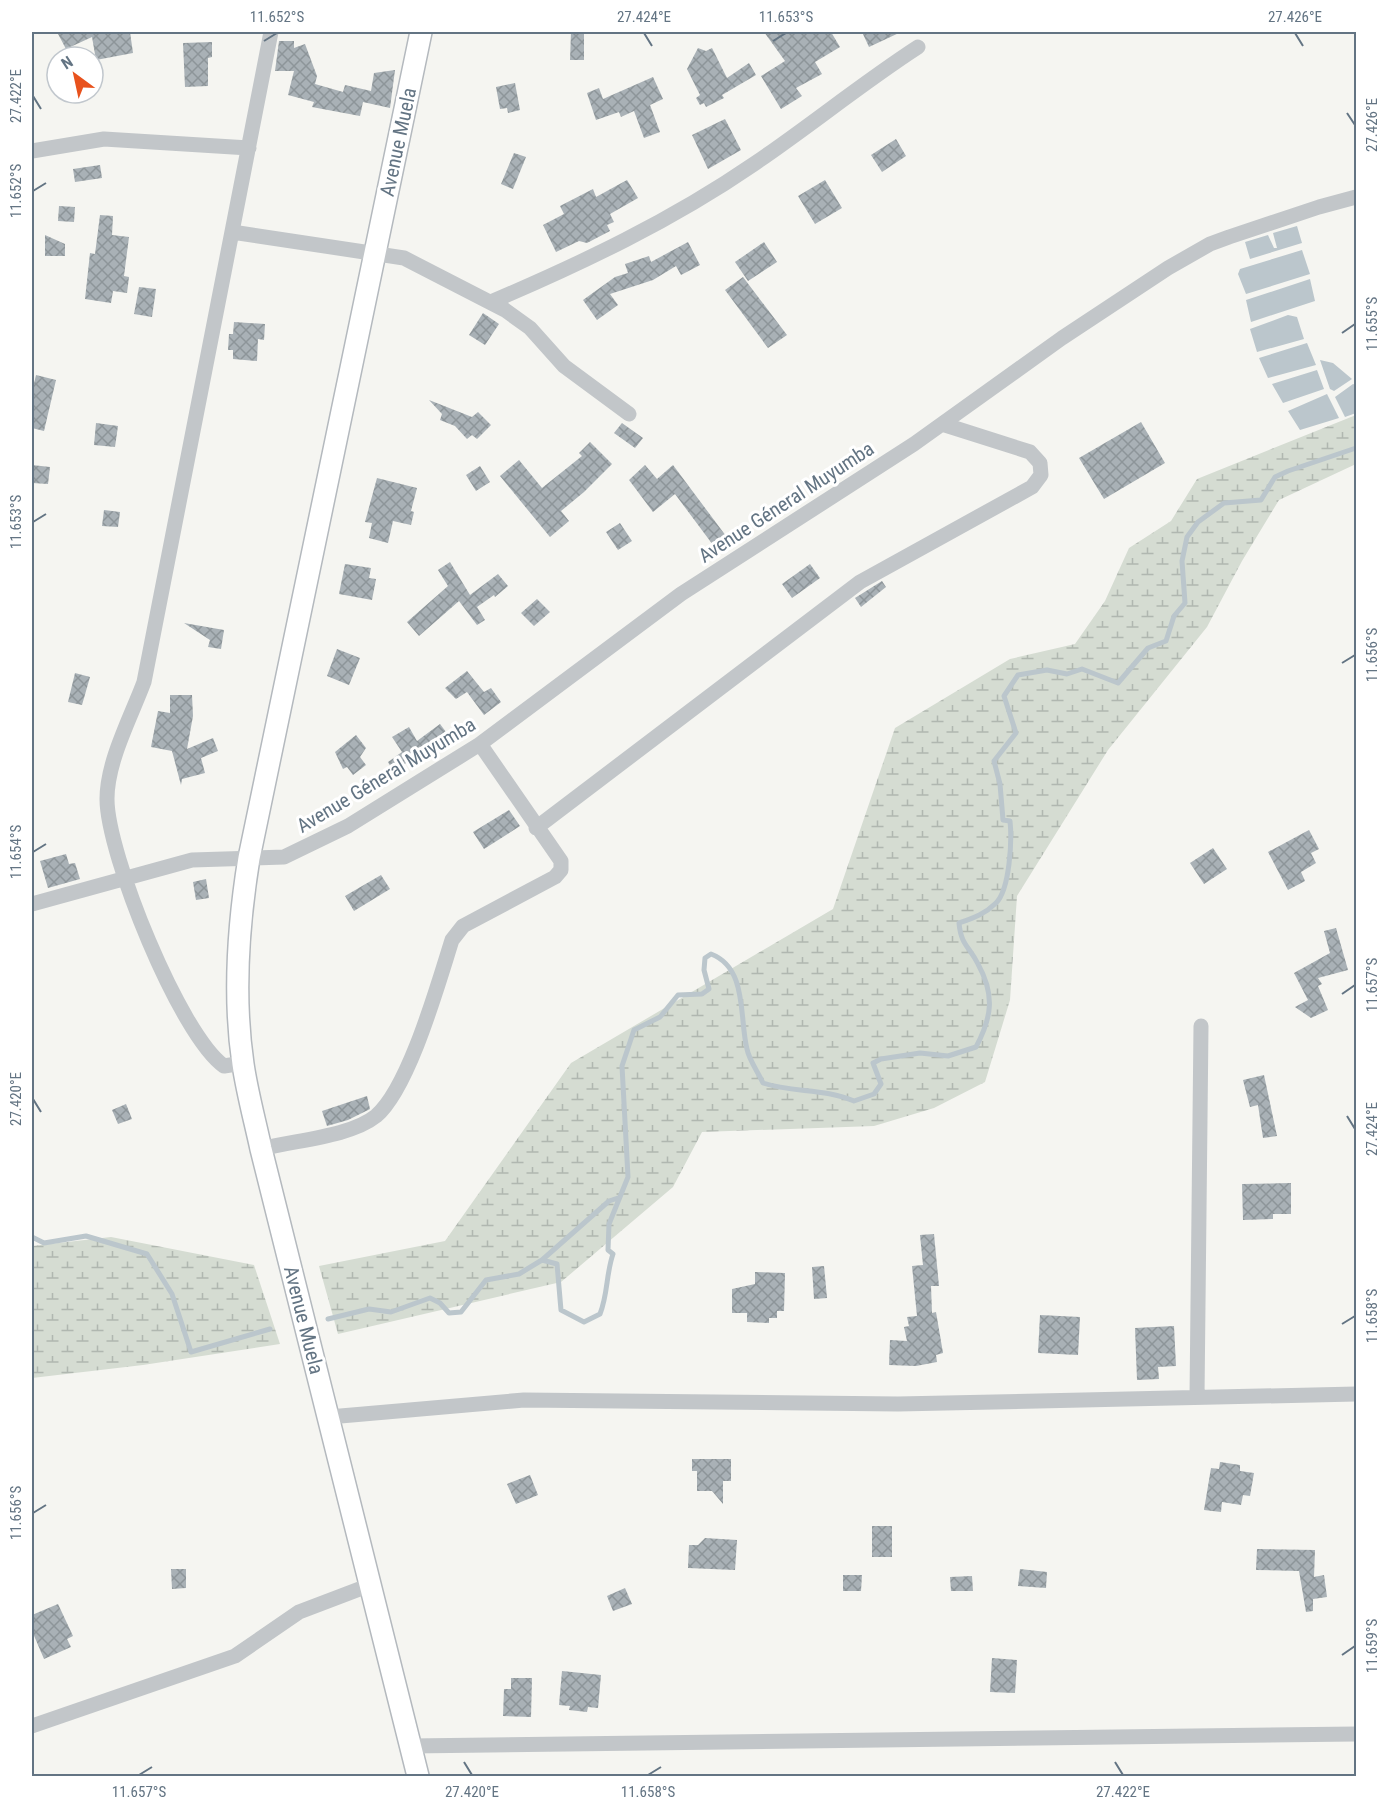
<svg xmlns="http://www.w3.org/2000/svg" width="1388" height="1808" viewBox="0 0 1388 1808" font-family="'Roboto Condensed',sans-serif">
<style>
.wetland{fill:url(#wetland-marsh)}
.water{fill:#bbc6cc}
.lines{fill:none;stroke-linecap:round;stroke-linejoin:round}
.stream{stroke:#bbc6cc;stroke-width:5}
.building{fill:url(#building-cross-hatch)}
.secondary-casing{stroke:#b4b9be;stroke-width:24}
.street{stroke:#c2c6c9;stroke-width:15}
.secondary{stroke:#fff;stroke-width:21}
.ticks{fill:none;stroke:#637483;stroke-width:2}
.labels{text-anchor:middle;stroke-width:6;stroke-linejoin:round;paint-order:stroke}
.street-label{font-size:20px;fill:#637483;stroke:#fff}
.neatline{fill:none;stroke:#637483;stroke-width:2}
.ticks-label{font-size:15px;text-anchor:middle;fill:#637483}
</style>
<defs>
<pattern id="wetland-marsh" width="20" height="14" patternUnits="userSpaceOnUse" patternTransform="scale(1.5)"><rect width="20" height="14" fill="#d5dcd2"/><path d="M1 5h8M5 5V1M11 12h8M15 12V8" fill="none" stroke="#b0b7b0"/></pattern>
<pattern id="building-cross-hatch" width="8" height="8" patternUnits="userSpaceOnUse" patternTransform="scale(1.5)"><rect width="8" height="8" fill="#a9b1b6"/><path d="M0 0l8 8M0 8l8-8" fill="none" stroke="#8d9599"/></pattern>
</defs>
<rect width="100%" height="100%" fill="#f5f5f1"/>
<!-- wetland -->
<path class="wetland" d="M1356,415V464L1279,500L1242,561L1207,627L1108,750L1017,896L1010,1000L985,1082L934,1108L874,1126L702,1132L673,1187L561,1282L338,1334L319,1266L445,1241L571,1063L833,909L895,728L1010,659L1075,644L1105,601L1129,548L1171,521L1197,479Z
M111,1237L254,1265L280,1344L143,1365L32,1378V1246Z"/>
<!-- water -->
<path class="water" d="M1297,226L1302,243L1250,259L1245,242L1268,235L1274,248H1277L1273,233Z
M1302,250L1310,274L1246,294L1238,274L1240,269Z
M1310,279L1315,301L1251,322L1246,300Z
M1288,315L1297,317L1304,339L1257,352L1250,329Z
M1307,343L1316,365L1268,378L1259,358Z
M1320,360L1333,363L1352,379L1334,391L1330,389Z
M1317,370L1324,389L1283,403L1272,384Z
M1353,384L1356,385V413L1345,417L1335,397Z
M1327,394L1339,418L1300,430L1288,411Z"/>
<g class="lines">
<!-- stream -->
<path class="stream" d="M32,1237L44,1243L86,1236L147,1254L172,1294L191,1352L270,1329
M542,1260L609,1201L618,1198
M328,1319L369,1309L391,1312L430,1298L440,1303L449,1313L461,1312L486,1280L519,1274L542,1260L557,1264L561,1310L584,1322L600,1314C608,1294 606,1274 613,1254L608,1250L609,1224L628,1177L622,1066L634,1030L660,1017L678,995L702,994L709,989L704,970L705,958L711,954C748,968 739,1018 747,1049C749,1060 758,1072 763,1083C793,1093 824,1088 854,1101L874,1094L881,1084L873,1063L881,1059L920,1053L948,1056L976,1047C992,1017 995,995 978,964C969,946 961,945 959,923C973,918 985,914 996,903C1010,889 1012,840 1010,821L1003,820L1000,784L994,761L1016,733L1004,696L1018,675L1047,670L1067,674L1082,669L1118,683L1148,648L1166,641L1174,616L1185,603L1182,561L1187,537L1198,522L1224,503L1261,500L1275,477L1288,471L1356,448"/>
</g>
<!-- building -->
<path class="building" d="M57,32H130L133,53L96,60L92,37L66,49Z
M571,32H584V60H570Z
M764,32H831L840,47L815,62L822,74L796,88L802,96L781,109L761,76L785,61Z
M862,32H901L869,47Z
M279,41H294V48L305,44L317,76L315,84L343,92L345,85L371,91L374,73L395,70L390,108L363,102L360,116L312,107L314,102L288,95L294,71H275Z
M212,42V57L208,58V86L185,87L183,43Z
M698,48L706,51L712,48L727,78L749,63L756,75L722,95L724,98L706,107L704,103L700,105L696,98L700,95L687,69Z
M653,77L663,99L650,105L660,132L644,138L634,111L621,117L619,112L596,120L587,93L599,88L603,99Z
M515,83L520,110L508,113L507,108L500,109L496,87Z
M725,119L741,150L708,169L692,135Z
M896,139L906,156L882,172L871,155Z
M514,153L526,157L513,189L501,184Z
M100,165L102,178L75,182L73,169Z
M627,180L638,198L610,214L614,222L607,225L610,231L587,243L579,241L556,252L543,225L564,214L560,206L593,189L596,197Z
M825,180L842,208L815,224L798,196Z
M59,206L75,207L74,222L58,221Z
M100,215L113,216L112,235L129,237L124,276L129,277L127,293L113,291L111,303L85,299L90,253L95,254Z
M45,235L65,244V256H45Z
M688,242L700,265L681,275L676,266L653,280L610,294L618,305L597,320L583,300L615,277L628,273L625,264L649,256L651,262Z
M764,242L777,262L748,281L735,262Z
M743,277L787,335L768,348L725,290Z
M139,287L156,289L152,317L134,314Z
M483,313L499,324L485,345L469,335Z
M234,322L265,324L264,340L258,339L257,361L233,359V350H228L229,334H233Z
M36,375L56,380L44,431L32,428V392Z
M429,400L472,417L478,412L491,425L477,439L472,435L467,439L455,426L440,420L442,414Z
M1141,422L1165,463L1104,499L1079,458Z
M96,423L118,426L115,447L94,445Z
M622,423L643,438L635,448L614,433Z
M590,442L612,464L584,492L561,511L569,521L550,537L500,476L519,460L542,488L582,456L579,453Z
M32,465L50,467L48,484L32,483Z
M645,465L657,479L673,465L726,536L713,545L675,494L653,512L629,480Z
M480,466L490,482L476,491L466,475Z
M377,478L417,488L411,511L414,512L411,525L393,521L388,543L369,538L372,523L365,522Z
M104,510L120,512L118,527L102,526Z
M620,523L632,541L618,550L606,532Z
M450,562L470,595L498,574L508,586L495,597L494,595L477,607L485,620L477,625L459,601L419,636L407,622L448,586L438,570Z
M345,564L371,568L369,578L376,579L372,600L339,594Z
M810,564L820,578L792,598L782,584Z
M882,581L886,587L861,607L855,598Z
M537,599L550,612L534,626L521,613Z
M184,623L224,630L221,649L208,647L210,640Z
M337,649L360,658L349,685L327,676Z
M467,671L484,692L491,688L501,702L484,715L467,692L456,699L445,688Z
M75,673L90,677L82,705L68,702Z
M170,695H192L193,716L187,749L213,738L218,751L201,758L205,773L182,779L181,785L172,751L151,747L158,711L170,713Z
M440,724L452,740L441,748L438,744L393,771L388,762L402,752L392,737L409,727L417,741Z
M356,735L366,748L360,757L366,765L353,775L347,767L343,769L335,752Z
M509,810L520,826L484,849L473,832Z
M1309,830L1319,849L1311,853L1316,863L1301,872L1305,881L1288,890L1268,852Z
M1213,848L1227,869L1204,884L1190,863Z
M66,854L69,864L75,863L80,879L48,888L40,861Z
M381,875L390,889L354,911L345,896Z
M206,879L209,898L196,900L193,882Z
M1336,928L1348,970L1318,978L1322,984L1318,986L1328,1010L1311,1018L1295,1007L1308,1000L1294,973L1330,953L1324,931Z
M1264,1075L1277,1136L1263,1138L1258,1105L1250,1107L1243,1080Z
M367,1096L370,1109L348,1120L327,1126L322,1111Z
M126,1104L132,1119L118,1124L112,1110Z
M1291,1183V1214H1273V1219L1243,1220L1242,1184Z
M934,1234L939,1286H931L932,1313L936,1312L943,1353L936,1355L937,1362L916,1366L889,1365L890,1340L907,1341L904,1327L909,1326L907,1317L917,1316L912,1266L923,1265L920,1235Z
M824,1266L827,1298L814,1299L812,1267Z
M755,1272L785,1273L784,1311H777V1318H769V1323L747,1322V1313H732V1289L755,1284Z
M1040,1315L1080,1317L1078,1355L1038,1353Z
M1174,1326L1176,1366L1158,1367L1159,1379L1137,1380L1135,1328Z
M692,1459H731V1481H723V1504L712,1491H697V1471H692Z
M1220,1462L1240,1465V1471L1254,1473L1250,1496L1243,1495L1241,1505L1222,1502L1221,1512L1204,1510L1211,1468L1219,1469Z
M530,1475L538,1495L516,1504L507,1484Z
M872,1526H892V1557H872Z
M705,1538L737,1540L735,1570L688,1568L689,1545H698Z
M1257,1549L1315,1550L1314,1577L1324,1575L1327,1597L1313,1599V1611L1306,1612L1299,1571L1256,1570Z
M171,1569H186V1588L172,1589Z
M1020,1569L1047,1572L1046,1588L1018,1586Z
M843,1575H862L861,1591H843Z
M972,1576L973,1591H951L950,1577Z
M625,1588L632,1604L613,1611L607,1596Z
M58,1604L73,1636L67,1639L71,1647L44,1659L32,1631V1615Z
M992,1658L1017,1660L1015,1693L990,1692Z
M562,1671L601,1675L598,1708L588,1707L587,1712L569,1710L570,1706L559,1705Z
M511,1678H532L531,1717L503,1716L504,1689H511Z"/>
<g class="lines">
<defs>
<path id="secondary" d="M418,1776L261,1149C255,1121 247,1092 243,1064C233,996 238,926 249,858L421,32"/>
</defs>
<!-- secondary casing -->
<use href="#secondary" class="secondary-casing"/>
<!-- street -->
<path class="street" d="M32,151L104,139L249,148
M232,232L404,258L505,310L530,328L564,366L629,414
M491,302C582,263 671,221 754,164C810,126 861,84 918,47
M536,828L860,582L1032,487L1041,475L1040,463L1030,452L942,424
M32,904L192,860L284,857L348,826L480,744L681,594L914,444L1062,338L1168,268L1210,244L1229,237L1319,207L1356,197
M243,1063L224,1066C180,1035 107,854 107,799C107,761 131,717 144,682L271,32
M261,1149C294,1140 350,1137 376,1116C409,1088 438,984 452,940L463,926L555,877L561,870V861L480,744
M1197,1397L1201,1026
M329,1417L524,1400L898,1404L1356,1394
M32,1726L235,1656L299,1612L370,1585
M410,1746L1356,1734"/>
<!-- secondary -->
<use href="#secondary" class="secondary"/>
</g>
<!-- ticks -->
<path class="ticks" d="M644,33L652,46M1295,33L1303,46M264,41L277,33M773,41L786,33M33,96L41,109M1347,113L1355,125M33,191L46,183M1342,333L1355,324M33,522L46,514M1342,663L1355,655M33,852L46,844M1342,994L1355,985M33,1099L41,1112M1347,1116L1355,1129M1342,1324L1355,1316M33,1513L46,1505M1342,1655L1355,1646M464,1762L472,1775M1115,1762L1123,1775M139,1775L152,1767M648,1775L661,1767"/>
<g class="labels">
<!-- street labels -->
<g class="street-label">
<text transform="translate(398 142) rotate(-78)" y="7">Avenue Muela</text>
<text transform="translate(786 502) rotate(-33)" y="7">Avenue Géneral Muyumba</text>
<text transform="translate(386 775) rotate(-31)" y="7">Avenue Géneral Muyumba</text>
<text transform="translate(304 1320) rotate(76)" y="7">Avenue Muela</text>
</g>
</g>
<!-- border -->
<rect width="1388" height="1808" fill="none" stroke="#ffffff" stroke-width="66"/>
<!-- north arrow -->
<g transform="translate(75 75) rotate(327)"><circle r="28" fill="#ffffff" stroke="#c1c7cd" stroke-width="1.5"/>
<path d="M0-4.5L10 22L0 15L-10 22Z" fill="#e8521d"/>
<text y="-9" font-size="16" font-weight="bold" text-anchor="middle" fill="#637483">N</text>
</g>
<rect x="33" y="33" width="1322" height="1742" class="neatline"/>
<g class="ticks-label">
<text x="277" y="22">11.652°S</text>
<text x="644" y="22">27.424°E</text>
<text x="786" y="22">11.653°S</text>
<text x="1295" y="22">27.426°E</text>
<text transform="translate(16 96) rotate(-90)" y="5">27.422°E</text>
<text transform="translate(1372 125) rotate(-90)" y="5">27.426°E</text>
<text transform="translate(16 191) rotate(-90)" y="5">11.652°S</text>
<text transform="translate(1372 324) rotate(-90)" y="5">11.655°S</text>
<text transform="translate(16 522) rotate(-90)" y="5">11.653°S</text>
<text transform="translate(1372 655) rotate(-90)" y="5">11.656°S</text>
<text transform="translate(16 852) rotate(-90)" y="5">11.654°S</text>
<text transform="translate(1372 985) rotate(-90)" y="5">11.657°S</text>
<text transform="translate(16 1099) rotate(-90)" y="5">27.420°E</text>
<text transform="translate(1372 1129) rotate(-90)" y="5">27.424°E</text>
<text transform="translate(1372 1316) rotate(-90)" y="5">11.658°S</text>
<text transform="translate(16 1513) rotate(-90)" y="5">11.656°S</text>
<text transform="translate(1372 1646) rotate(-90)" y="5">11.659°S</text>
<text x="139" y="1797">11.657°S</text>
<text x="472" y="1797">27.420°E</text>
<text x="648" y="1797">11.658°S</text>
<text x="1123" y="1797">27.422°E</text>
</g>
</svg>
